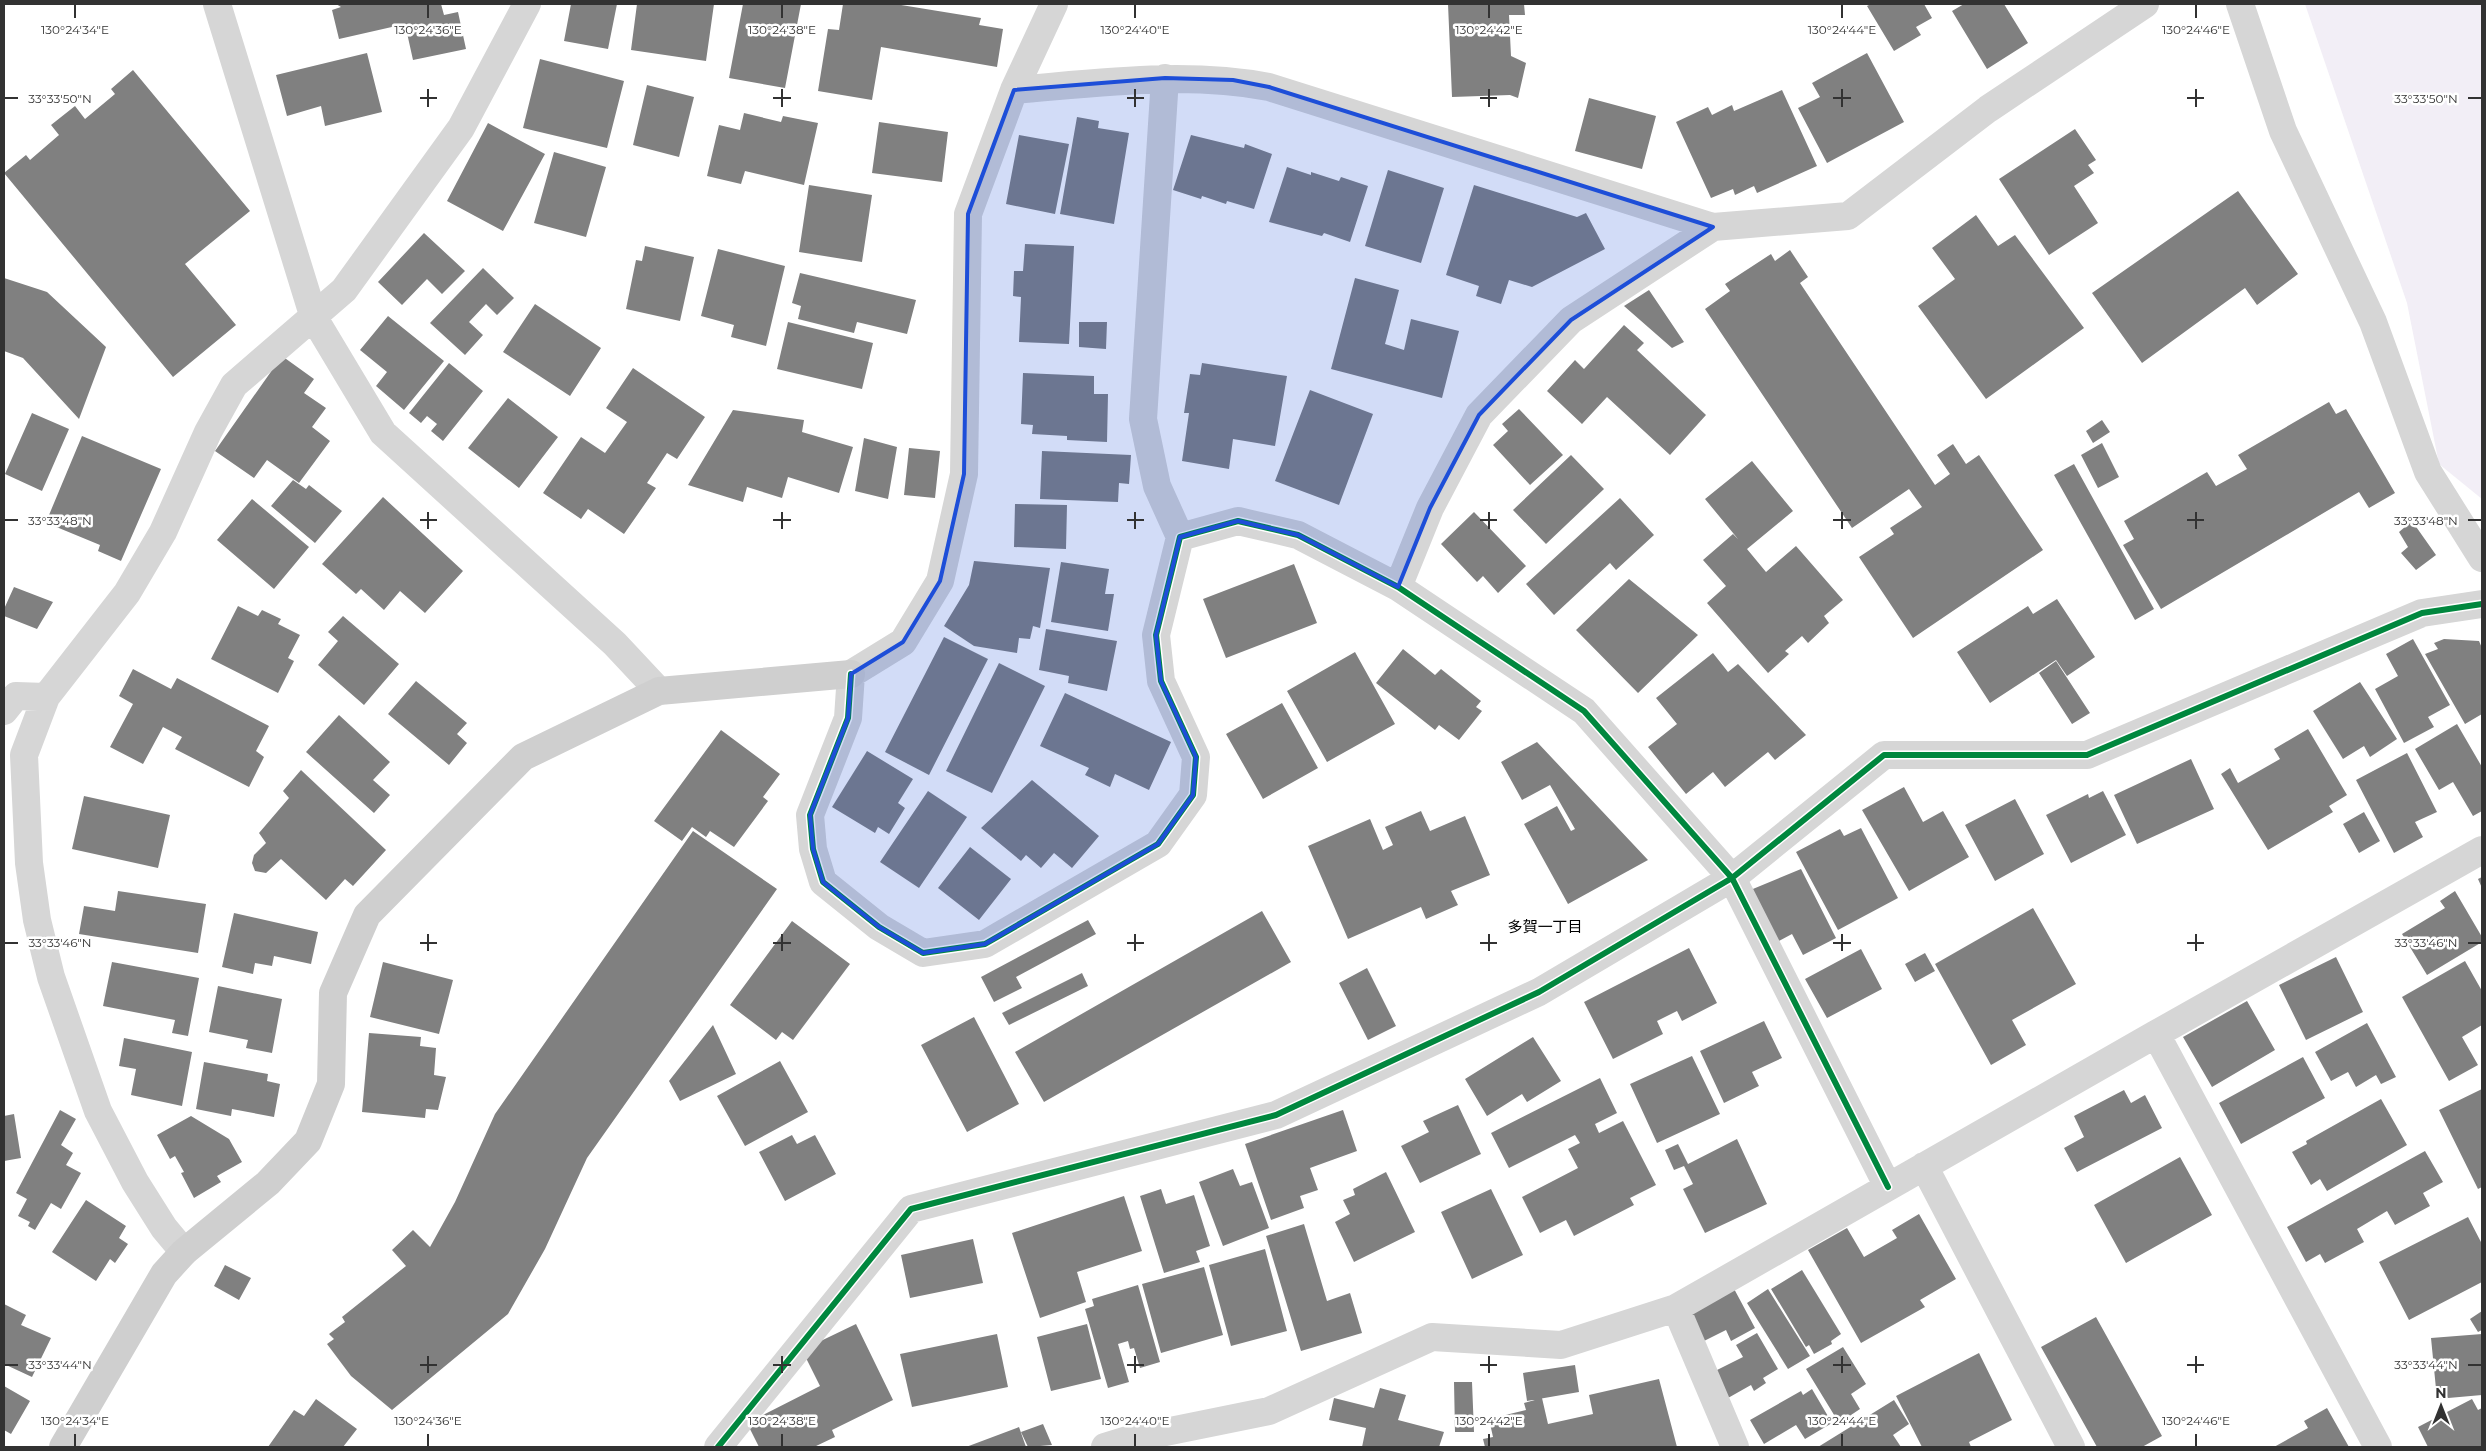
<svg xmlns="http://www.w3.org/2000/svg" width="2486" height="1451" viewBox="0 0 2486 1451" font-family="Montserrat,'Noto Sans JP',sans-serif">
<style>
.green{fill:#f2eef6}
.building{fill:#808080}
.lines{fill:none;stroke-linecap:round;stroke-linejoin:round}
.street{stroke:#d6d6d6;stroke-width:28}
.secondary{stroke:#cfcfcf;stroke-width:28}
.cycleway-casing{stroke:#fff;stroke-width:9}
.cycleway{stroke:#00873e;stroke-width:6}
.marked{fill:#1d4ed8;fill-opacity:0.2;stroke:#1d4ed8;stroke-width:4;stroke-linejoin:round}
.ticks{fill:none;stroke:#323232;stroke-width:2}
.labels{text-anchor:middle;stroke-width:5;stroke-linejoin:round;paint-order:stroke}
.neighbourhood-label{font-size:15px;fill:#000;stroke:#fff}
.ticks-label{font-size:12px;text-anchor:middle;fill:#323232;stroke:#fff;stroke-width:5;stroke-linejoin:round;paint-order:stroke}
</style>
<rect width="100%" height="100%" fill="#fff"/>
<!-- green -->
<path class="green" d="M2305,4H2482V499L2439,464L2407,303Z"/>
<!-- building -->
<path class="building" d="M336,4H441L444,15L458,12L466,49L413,60L405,24L339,39L332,10L341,7Z
M571,4H617L608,49L564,41Z
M637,4H714L706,61L631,50Z
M743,4H801L785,88L729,78Z
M843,4H895L981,18L979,25L1003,29L997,67L881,47L872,100L818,91L828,29L839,30Z
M1448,4H1524L1525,15H1509L1511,56L1526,63L1518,98L1510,95L1452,97Z
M1871,4H1924L1932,18L1916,27L1921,35L1894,51L1867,6Z
M1964,4H2004L2028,43L1987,69L1952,11Z
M367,53L382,112L325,126L321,106L287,116L276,75Z
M1867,53L1904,122L1827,163L1798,108L1820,97L1812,83Z
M540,59L624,81L607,148L523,128Z
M133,70L250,211L185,264L236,325L173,377L4,173L26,155L30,160L59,135L51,125L75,106L85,119L115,94L111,89Z
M647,85L694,97L679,157L633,145Z
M1782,90L1817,166L1757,193L1754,186L1735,195L1733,189L1711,198L1676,122L1708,107L1712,115L1732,105L1734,111Z
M1589,98L1656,116L1642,169L1575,151Z
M744,113L781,122L783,116L818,123L804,185L745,171L741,184L707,176L719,125L740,130Z
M1077,117L1099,121L1098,128L1129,133L1114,224L1060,214Z
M879,122L948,132L942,182L872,173Z
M488,123L545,154L503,231L447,201Z
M2075,129L2096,160L2088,165L2094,173L2074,186L2098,223L2049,255L1999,179Z
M1019,135L1069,144L1055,214L1006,204Z
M1191,135L1244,148L1245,144L1272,154L1254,209L1227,201L1226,204L1202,196L1201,199L1173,190Z
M554,152L606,167L586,237L534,223Z
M1287,167L1311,175V172L1339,181L1341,177L1368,186L1350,242L1324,233L1322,236L1269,222Z
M1388,170L1444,188L1421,263L1365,246Z
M809,185L872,195L862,262L799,252Z
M1474,185L1577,217L1586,213L1605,249L1532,287L1509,280L1501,304L1476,296L1479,286L1446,275Z
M2238,191L2298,274L2257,305L2245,288L2142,363L2092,293Z
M1976,215L1998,246L2015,235L2084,328L1986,399L1918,306L1955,279L1932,248Z
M424,233L465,271L442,294L427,279L402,305L378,282Z
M1025,244L1074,246L1069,344L1019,342L1021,297L1013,296L1014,271H1023Z
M645,246L694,257L680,321L626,309L636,260L642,261Z
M718,249L785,266L766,346L731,337L734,325L701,316Z
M1790,250L1808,277L1800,283L1935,485L1950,474L1937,455L1953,444L1966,464L1979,455L2043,550L1913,638L1859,557L1894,534L1890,528L1922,507L1909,489L1852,528L1705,309L1730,291L1725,284L1771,254L1775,261Z
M483,268L514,298L497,315L486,304L469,322L483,335L465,355L430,323Z
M800,273L916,300L907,334L857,322L854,333L798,319L801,306L792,303Z
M4,278L47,292L106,347L79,419L23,358L4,351Z
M1355,278L1399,290L1385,344L1404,350L1411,319L1459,331L1442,398L1331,369Z
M1649,290L1684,342L1672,348L1624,306Z
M535,304L601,348L570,396L503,352Z
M388,316L444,361L404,410L376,386L387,372L360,350Z
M788,322L873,343L862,389L777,369Z
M1079,322H1107L1106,349L1079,347Z
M1624,325L1644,343L1637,350L1706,415L1670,455L1607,397L1582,424L1547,391L1575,360L1584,369Z
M282,356L314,379L304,393L326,408L312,427L330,441L299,483L267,460L254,478L215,451Z
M449,363L483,391L443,441L431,431L437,424L427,416L421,423L409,413Z
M1202,363L1287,376L1275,446L1233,439L1229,469L1182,461L1189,413H1184L1190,374L1200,375Z
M633,368L705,417L677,459L667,453L647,483L656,488L624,534L588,509L581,519L543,493L581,437L605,453L627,422L606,408Z
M1023,373L1094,376V394H1108L1107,442L1067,440V436L1032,434L1033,425L1021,424Z
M1310,390L1373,414L1339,505L1275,481Z
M508,398L558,437L519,488L468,448Z
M2329,402L2336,414L2346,409L2395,493L2369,508L2359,492L2161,609L2123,545L2134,539L2124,521L2207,472L2216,486L2247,469L2238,455Z
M1519,409L1563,455L1530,485L1493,445L1508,431L1502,424Z
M733,410L804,420L802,432L853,447L839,493L788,477L782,498L747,487L743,502L688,485Z
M32,413L69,429L42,491L5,474Z
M2102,420L2110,432L2093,443L2086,431Z
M82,436L161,469L121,561L98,551L100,545L54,526L58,518L49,515Z
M864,438L897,447L888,499L855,491Z
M2102,443L2119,477L2098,488L2081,455Z
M909,448L940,451L935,498L904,495Z
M1042,451L1131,455L1129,484L1119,483L1118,502L1040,499Z
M1571,455L1604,489L1546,544L1513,510Z
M1752,461L1793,511L1747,549L1766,572L1796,546L1843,600L1824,616L1829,623L1808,643L1802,636L1785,651L1789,654L1768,673L1707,603L1726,586L1703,560L1733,534L1738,539L1705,499Z
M2074,464L2154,609L2135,620L2054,475Z
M293,480L306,489L309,485L342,511L315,543L271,506Z
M383,497L463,571L425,613L400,591L384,610L361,589L356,594L322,564Z
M1620,498L1654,535L1616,570L1610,563L1554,615L1526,584Z
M252,499L309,547L274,589L217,540Z
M1015,504L1067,505L1066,549L1014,547Z
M1474,512L1526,566L1498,593L1483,576L1477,582L1441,544Z
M2412,521L2436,555L2416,570L2401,553L2408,547L2399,532Z
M974,561L1050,568L1040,628L1033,626L1030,639L1019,638L1017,653L974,646L944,626L969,585Z
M1061,562L1109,569L1105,594H1114L1108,631L1051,622Z
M1294,564L1317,623L1226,658L1203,599Z
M1629,579L1698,635L1638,693L1576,630Z
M14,587L53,602L37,629L4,616V609Z
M2057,599L2095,657L2067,676L2056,660L1990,703L1957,652L2028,606L2033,614Z
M238,606L258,616L262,610L281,619L278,624L300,635L288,658L294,661L278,693L211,659Z
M343,616L399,664L364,705L318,665L338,641L328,632Z
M1046,629L1117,641L1107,691L1068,683L1069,676L1039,670Z
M944,637L988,659L929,775L885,752Z
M2413,639L2450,705L2428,717L2434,727L2404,743L2375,689L2398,676L2386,654Z
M2444,639L2479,641L2482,648V714L2465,724L2425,654L2438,649L2434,643Z
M1403,649L1435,675L1441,669L1481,701L1476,707L1482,711L1459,740L1439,725L1435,730L1376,683Z
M1355,652L1395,724L1327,762L1287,691Z
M1713,653L1728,672L1738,664L1806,735L1775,760L1768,752L1725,787L1713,772L1686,794L1648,747L1677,724L1656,698Z
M2056,661L2090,713L2072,724L2039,673Z
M999,663L1045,686L992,793L946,771Z
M133,669L171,689L177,678L269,726L256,751L264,757L249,787L175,749L182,737L163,727L143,764L110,747L133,704L119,696Z
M416,681L467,723L457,734L467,743L449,765L388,714Z
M2360,682L2397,739L2370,757L2364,746L2343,759L2313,711Z
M1065,693L1171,742L1149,790L1115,774L1110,787L1085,775L1089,768L1040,746Z
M1282,703L1318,768L1263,799L1226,734Z
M339,715L390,762L373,780L390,795L374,813L306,752Z
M2457,724L2482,767V811L2473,816L2453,782L2439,790L2415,749Z
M2308,729L2347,795L2329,806L2333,812L2268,850L2221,774L2230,768L2238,783L2280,759L2274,749Z
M721,730L780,774L763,797L768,801L734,847L710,831L706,837L692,827L682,841L654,821Z
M1537,742L1648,860L1568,904L1524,824L1557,806L1571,831L1575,829L1550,785L1522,800L1501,762Z
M867,751L913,779L898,803L905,808L889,834L878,827L875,833L832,807Z
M2407,753L2437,812L2415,822L2423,837L2394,853L2356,780Z
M2191,759L2214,809L2137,844L2114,795Z
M301,770L386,850L353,886L345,879L326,900L281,859L266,873L255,871L252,863L254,855L266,843L259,833L289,798L283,791Z
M1032,780L1099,836L1072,868L1054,853L1041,868L1026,855L1021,861L981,828Z
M1904,787L1923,822L1943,811L1969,857L1909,891L1862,810Z
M928,791L967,817L919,888L880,862Z
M2103,791L2126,835L2071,863L2046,815L2088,794L2089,798Z
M84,796L170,815L158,868L72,849Z
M2015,799L2044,854L1995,881L1965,825Z
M1421,811L1430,831L1465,816L1490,875L1451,891L1458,905L1426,919L1421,907L1348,939L1308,846L1370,819L1383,850L1393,845L1385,827Z
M2364,812L2380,841L2359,853L2343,824Z
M1861,828L1898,898L1838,930L1796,852L1840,829L1844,836Z
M693,831L777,889L587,1158L545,1249L508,1314L392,1410L351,1376L327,1344L334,1339L329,1334L345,1322L342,1317L406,1266L392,1250L413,1230L430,1247L455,1202L495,1114Z
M970,847L1011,879L979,920L938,888Z
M1801,869L1836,938L1803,955L1792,934L1768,947L1748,891Z
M2482,877V888L2478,879Z
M118,891L206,904L198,953L79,934L84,906L115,911Z
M2455,891L2482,937V942L2427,975L2402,934L2445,908L2440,901Z
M2033,908L2076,984L2012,1020L2026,1045L1991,1065L1935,964Z
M1262,911L1291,962L1044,1102L1015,1052Z
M234,913L318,932L311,964L274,956L272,966L255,963L253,974L222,967Z
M1088,920L1096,934L1016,977L1022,988L994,1002L981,977Z
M792,921L850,964L793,1040L782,1032L776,1040L730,1005Z
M1689,948L1717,1003L1682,1021L1677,1011L1657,1021L1663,1034L1613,1059L1584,1002Z
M1861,949L1882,989L1827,1018L1805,979Z
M1925,953L1935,971L1915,982L1905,964Z
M2336,957L2363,1012L2306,1040L2279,985Z
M2465,961L2482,991V1025L2462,1037L2478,1065L2449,1081L2402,997Z
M112,962L199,978L188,1036L172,1033L175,1020L103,1006Z
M383,962L453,980L439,1034L370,1017Z
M1367,968L1396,1026L1368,1040L1339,983Z
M1082,973L1088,986L1009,1025L1002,1013Z
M218,986L282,999L272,1053L246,1048L248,1040L209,1032Z
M2247,1001L2275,1050L2212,1087L2183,1037Z
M974,1017L1019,1104L967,1132L921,1045Z
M1764,1021L1782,1058L1752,1072L1759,1086L1724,1103L1700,1051Z
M2367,1023L2396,1077L2381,1084L2376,1075L2356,1087L2348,1072L2331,1081L2315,1052Z
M713,1025L736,1074L680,1101L669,1081Z
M369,1033L421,1037L420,1046L436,1048L434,1075L446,1077L438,1110L426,1109L425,1118L362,1112Z
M1533,1037L1561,1081L1527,1102L1522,1094L1487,1116L1465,1079Z
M124,1038L192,1052L182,1106L131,1095L136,1069L119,1066Z
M1692,1056L1720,1114L1657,1143L1630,1084Z
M2303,1057L2325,1098L2241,1144L2219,1103Z
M780,1061L808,1112L745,1146L717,1096Z
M204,1062L268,1074L267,1081L280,1084L274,1117L232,1109L231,1116L196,1109Z
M1600,1078L1617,1113L1595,1124L1599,1133L1623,1121L1656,1185L1630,1198L1634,1205L1574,1236L1566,1220L1540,1233L1522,1197L1578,1168L1568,1149L1580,1143L1575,1135L1509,1168L1491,1133Z
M2482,1089V1187L2478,1189L2439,1110Z
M2124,1090L2131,1103L2145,1095L2162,1128L2077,1172L2064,1148L2084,1137L2074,1116Z
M2381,1099L2407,1145L2327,1191L2320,1179L2311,1185L2292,1152L2307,1144L2306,1141Z
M1458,1105L1481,1154L1420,1183L1401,1146L1429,1132L1423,1121Z
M60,1110L76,1119L61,1145L73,1153L66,1165L81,1173L61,1209L51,1203L35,1230L28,1226L30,1222L18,1216L27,1199L16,1193Z
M1343,1110L1357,1151L1310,1168L1318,1190L1300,1196L1304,1208L1271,1220L1245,1144Z
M14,1114L21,1158L4,1161V1116Z
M191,1116L229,1139L242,1162L217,1176L221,1182L194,1198L181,1173L184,1172L175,1156L170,1159L157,1135Z
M792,1135L797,1144L815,1135L836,1174L785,1201L759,1152Z
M1737,1139L1767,1204L1705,1233L1683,1189L1693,1184L1684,1166L1674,1170L1665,1150L1678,1144L1688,1164Z
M2425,1151L2443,1182L2423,1193L2430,1206L2395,1225L2387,1211L2357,1229L2364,1242L2325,1263L2320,1254L2306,1262L2287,1227Z
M2180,1157L2212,1215L2126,1263L2094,1205Z
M1233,1169L1240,1186L1252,1182L1269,1228L1223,1246L1199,1182Z
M1386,1172L1415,1232L1354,1262L1335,1222L1350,1214L1343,1200L1355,1195L1353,1189Z
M1161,1189L1166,1204L1194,1195L1210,1246L1196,1251L1200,1262L1164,1273L1140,1196Z
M1491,1189L1523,1255L1472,1279L1441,1212Z
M1124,1196L1142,1251L1077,1272L1086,1302L1040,1318L1012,1233Z
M86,1200L126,1226L119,1238L128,1244L115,1263L110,1259L96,1281L52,1252Z
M1919,1214L1956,1279L1920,1300L1925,1307L1861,1343L1808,1250L1847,1228L1864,1257L1897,1238L1892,1230Z
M2468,1217L2482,1244V1282L2409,1320L2379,1262Z
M1304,1224L1327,1301L1350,1293L1362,1333L1301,1351L1266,1236Z
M973,1239L983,1283L910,1298L901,1255Z
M1265,1249L1287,1331L1231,1346L1209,1265Z
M225,1265L251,1278L239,1300L214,1286Z
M1204,1267L1223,1335L1161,1353L1142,1284Z
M1802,1270L1841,1334L1831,1341L1832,1344L1814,1354L1809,1345L1806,1347L1771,1289Z
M1138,1285L1160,1362L1140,1368L1134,1348L1130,1349L1128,1341L1118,1344L1129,1382L1108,1388L1085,1309L1094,1306L1092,1299Z
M1732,1285L1755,1328L1731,1341L1726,1330L1698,1344L1685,1310Z
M1768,1289L1810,1356L1788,1369L1747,1303Z
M4,1304L26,1315L21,1325L51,1338L32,1377L4,1364Z
M2482,1311V1330L2478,1332L2470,1319Z
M2096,1317L2162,1436L2142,1447H2097L2041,1347Z
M856,1324L893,1400L832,1430L835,1437L814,1447H759L747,1423L820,1386L802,1350Z
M1087,1324L1101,1379L1051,1391L1037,1337Z
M1757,1333L1778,1369L1763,1378L1766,1383L1754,1391L1751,1385L1728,1398L1713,1372L1743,1357L1736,1345Z
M997,1334L1008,1387L912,1407L900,1354Z
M2482,1334V1395L2437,1399L2431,1338Z
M1843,1347L1866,1384L1851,1394L1860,1409L1839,1423L1806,1369Z
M1979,1353L2012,1420L1969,1442L1971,1447H1922L1896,1396Z
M1575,1365L1579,1392L1527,1401L1523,1373Z
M1659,1379L1677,1447H1485L1483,1439L1493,1437L1489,1419L1526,1410L1524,1403L1542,1398L1548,1424L1593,1414L1589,1395Z
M1454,1382H1472L1474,1432H1455Z
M4,1386L30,1401L11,1434L4,1430Z
M1380,1388L1406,1395L1398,1420L1444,1432L1439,1447H1362L1366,1428L1329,1420L1334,1398L1374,1408Z
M1812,1389L1832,1423L1805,1439L1796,1425L1764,1444L1750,1420L1801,1391L1803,1395Z
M316,1399L357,1429L343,1447H268L294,1410L304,1416Z
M2472,1399L2478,1410L2482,1408V1447H2428L2418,1427Z
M1894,1400L1909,1424L1893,1435L1901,1447H1818Z
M2327,1408L2349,1447H2274L2308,1428L2304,1421Z
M1043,1424L1052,1445L1028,1447L1021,1432Z
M1019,1427L1026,1447H966Z"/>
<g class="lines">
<!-- street -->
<path class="street" d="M217,4L314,318L383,433L615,644L659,691
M1054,4L1014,90L968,214L964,474L940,581L903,642L851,674L848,718L810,815L813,849L823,882L879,927L923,953L985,944L1158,844L1193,795L1196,757L1161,681L1156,635L1180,537L1238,521L1298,535L1398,587L1584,711L1732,878L1888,1187
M2240,4L2283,131L2373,322L2428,472L2482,558
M1165,78L1143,419L1157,486L1180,537
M1014,90C1099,83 1185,71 1269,87L1713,227L1848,216L1988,109L2145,4
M1398,587L1430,508L1479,415L1571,320L1713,227
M4,711L16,696L46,697
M2156,1034L2482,850
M1924,1166L2071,1447
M184,1252L164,1228L135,1182L98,1111L51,977L37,920L29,863L24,755L46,697L127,593L163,532L208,432L234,385L344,290L461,128L527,4
M1676,1308L1735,1447
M718,1447L911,1209L1276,1115L1539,992L1732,878L1884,755H2087L2422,613L2482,604
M1105,1447L1131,1439L1269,1411L1432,1337L1561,1345L1676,1308L2156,1034L2378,1447"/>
<!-- secondary -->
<path class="secondary" d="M63,1447L164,1274L184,1252L268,1183L308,1141L331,1084L333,993L367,915L523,757L659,691L851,674"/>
<defs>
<path id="cycleway" d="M851,674L848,718L810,815L813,849L823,882L879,927L923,953L985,944L1158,844L1193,795L1196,757L1161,681L1156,635L1180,537L1238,521L1298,535L1398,587L1584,711L1732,878L1888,1187
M718,1447L911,1209L1276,1115L1539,992L1732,878L1884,755H2087L2422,613L2482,604"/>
</defs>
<!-- cycleway casing -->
<use href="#cycleway" class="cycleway-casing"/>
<!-- cycleway -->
<use href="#cycleway" class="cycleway"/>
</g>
<!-- marked area -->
<path class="marked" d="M1165,78L1233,80L1269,87L1713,227L1571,320L1479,415L1430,508L1398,587L1298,535L1238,521L1180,537L1156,635L1161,681L1196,757L1193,795L1158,844L985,944L923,953L879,927L823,882L813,849L810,815L848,718L851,674L903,642L940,581L964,474L968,214L1014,90Z"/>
<!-- ticks -->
<path class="ticks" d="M75,5V18M428,5V18M782,5V18M1135,5V18M1489,5V18M1842,5V18M2196,5V18M428,89V107M782,89V107M1135,89V107M1489,89V107M1842,89V107M2196,89V107M5,98H18M420,98H437M773,98H791M1127,98H1144M1480,98H1497M1833,98H1851M2187,98H2204M2468,98H2481M428,512V529M782,512V529M1135,512V529M1489,512V529M1842,512V529M2196,512V529M5,520H18M420,520H437M773,520H791M1127,520H1144M1480,520H1497M1833,520H1851M2187,520H2204M2468,520H2481M428,934V951M782,934V951M1135,934V951M1489,934V951M1842,934V951M2196,934V951M5,943H18M420,943H437M773,943H791M1127,943H1144M1480,943H1497M1833,943H1851M2187,943H2204M2468,943H2481M428,1356V1373M782,1356V1373M1135,1356V1373M1489,1356V1373M1842,1356V1373M2196,1356V1373M5,1365H18M420,1365H437M773,1365H791M1127,1365H1144M1480,1365H1497M1833,1365H1851M2187,1365H2204M2468,1365H2481M75,1434V1446M428,1434V1446M782,1434V1446M1135,1434V1446M1489,1434V1446M1842,1434V1446M2196,1434V1446"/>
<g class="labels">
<!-- neighbourhood labels -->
<g class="neighbourhood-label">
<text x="1545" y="932">多賀一丁目</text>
</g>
</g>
<g class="ticks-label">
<text x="75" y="34">130°24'34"E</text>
<text x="428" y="34">130°24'36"E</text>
<text x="782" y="34">130°24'38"E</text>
<text x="1135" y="34">130°24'40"E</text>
<text x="1489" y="34">130°24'42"E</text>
<text x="1842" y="34">130°24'44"E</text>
<text x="2196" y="34">130°24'46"E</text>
<text x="60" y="103">33°33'50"N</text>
<text x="2426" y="103">33°33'50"N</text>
<text x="60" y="525">33°33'48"N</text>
<text x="2426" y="525">33°33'48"N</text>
<text x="60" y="947">33°33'46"N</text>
<text x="2426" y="947">33°33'46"N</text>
<text x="60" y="1369">33°33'44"N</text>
<text x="2426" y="1369">33°33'44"N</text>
<text x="75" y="1425">130°24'34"E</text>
<text x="428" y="1425">130°24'36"E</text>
<text x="782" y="1425">130°24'38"E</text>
<text x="1135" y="1425">130°24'40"E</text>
<text x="1489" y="1425">130°24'42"E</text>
<text x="1842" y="1425">130°24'44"E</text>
<text x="2196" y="1425">130°24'46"E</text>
</g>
<!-- border -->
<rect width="2486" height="1451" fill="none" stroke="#323232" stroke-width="10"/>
<!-- north arrow -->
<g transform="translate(2441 1406)" stroke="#ffffff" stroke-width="4" paint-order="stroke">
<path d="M0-4L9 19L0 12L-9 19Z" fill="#323232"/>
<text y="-8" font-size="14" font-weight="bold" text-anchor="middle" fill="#323232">N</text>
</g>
</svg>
